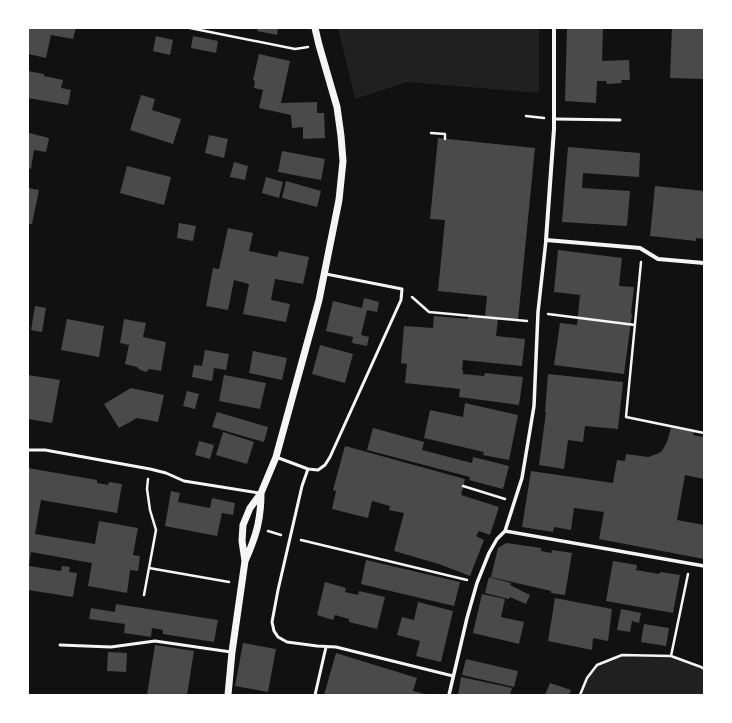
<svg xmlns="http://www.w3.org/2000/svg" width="732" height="723" viewBox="0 0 732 723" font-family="'Nunito Sans',sans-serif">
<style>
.green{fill:#202020}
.building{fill:#4a4a4a}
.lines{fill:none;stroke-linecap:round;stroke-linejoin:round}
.path{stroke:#f5f5f5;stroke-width:2.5}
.service{stroke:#f5f5f5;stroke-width:3}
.pedestrian{stroke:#f5f5f5;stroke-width:3.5}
.minor{stroke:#f5f5f5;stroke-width:4}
.tertiary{stroke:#f5f5f5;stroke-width:7}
</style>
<rect width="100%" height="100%" fill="#111"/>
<!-- green -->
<path class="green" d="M338,28H539V93L407,82L355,99Z
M622,655L671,656L704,669V695H580L587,678L597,665Z"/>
<!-- building -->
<path class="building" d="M28,28H76L73,39L51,35L46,58L28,54Z
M258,28H278L277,35L257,31Z
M567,28H603L602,61L629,60L630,80H621L622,83L607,84L606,81H597L596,103L565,101Z
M672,28H704V79L670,78Z
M156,36L173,40L170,55L153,51Z
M193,36L218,41L216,53L191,48Z
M259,54L290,61L281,103L317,102V113H324L325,138L303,139V127L292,128L291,115L259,108L263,90L254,88L255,81L253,80Z
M28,71L44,74V76L63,80L61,88L71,90L68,105L28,98Z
M141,95L155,99L152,110L181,119L173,144L130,130Z
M29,133L49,138L46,152L34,150L31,169L28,168Z
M209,135L228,139L224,158L205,153Z
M438,138L535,148L518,320L485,316L487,296L438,291L445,220L430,219Z
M568,147L640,153L639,177L583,173L582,188L630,191L627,226L562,222Z
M282,151L325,159L321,180L278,172Z
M234,162L248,166L245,180L230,177Z
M127,166L171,177L164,205L120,193Z
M266,177L283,182L279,198L262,193Z
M286,181L321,191L317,207L282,198Z
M655,186L704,191V239L696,238V241L650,236Z
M28,188L39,190L32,224H28Z
M179,223L196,226L193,241L177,238Z
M228,228L253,233L249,251L277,257L279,251L309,257L303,284L275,279L271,300L290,304L286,322L243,314L249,284L234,280L228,310L206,306L213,268L219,269Z
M558,250L622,258L619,286L634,287L631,313L632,314L624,374L554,365L560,323L577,325L580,295L554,292Z
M364,298L379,302L377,312L367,310L361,335L369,337L367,346L352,343L353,337L326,331L333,301L362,308Z
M35,306L46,308L42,332L31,330Z
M434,316L468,319V316L498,319L496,336L525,339L522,366L463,360L462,370H463V374L484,376L485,373L523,377L519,405L459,397L460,389L405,383L407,364L401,363L404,326L433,328Z
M67,319L104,326L99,357L61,350Z
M124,319L146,323L143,337L166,342L161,371L149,369L146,372L140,370L137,367L125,364L129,345L120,343Z
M320,345L353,354L345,383L312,374Z
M205,350L229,354L226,370L214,368L212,381L192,377L194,365L202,366Z
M253,351L287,358L282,380L249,373Z
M548,374L623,382L618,429L585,426L583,442L568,440L564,469L539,465L546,412H545Z
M28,375L60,380L52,423L28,419L29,409H28Z
M224,375L266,383L260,409L219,401Z
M131,388L164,395L158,422L137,418L119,428L104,404Z
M187,391L199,394L195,409L183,406Z
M465,403L518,415L509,460L483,455L484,452L424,438L430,410L463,417Z
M217,412L268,427L264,442L212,427Z
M373,428L424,442L422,450L472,463L473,457L509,466L503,489L469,480L470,477L367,450Z
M671,428L694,432L693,435L704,437V479L685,475L677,520L704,525V559L599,539L604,512L574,508L571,530L554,527L553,532L522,527L531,471L613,483L617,460L625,461L626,454L648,457L657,454L662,451L667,442Z
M223,432L254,442L247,464L216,455Z
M199,441L214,445L210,459L195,455Z
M345,446L465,479L461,495L499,507L490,535L479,531L476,536L484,540L470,576L439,564L394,551L404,513L389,510L390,506L372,501L368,518L332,509L336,491L333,490Z
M28,468L97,480V483L108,485L109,482L122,484L117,513L41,500L35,534L95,544L99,521L138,528L133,555L140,556L138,571L130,570L127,593L88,586L92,563L31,552L29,566L61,571L62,566L70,567L69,572L77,573L73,597L28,590Z
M171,491L180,493L178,502L210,508L212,498L235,503L233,515L222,513L217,536L165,526Z
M506,543L541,548V551L551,553L552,550L572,553L565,595L551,593V591L491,577L498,548Z
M366,560L460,582L454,606L361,584Z
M613,561L637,565L636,570L659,574L660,572L680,575L673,613L606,601Z
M489,577L511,583L510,585L530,595L526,604L510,597L509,599L485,593Z
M325,582L346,588L345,592L358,595L359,591L385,597L377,629L349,622V619L335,615L333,620L317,615Z
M482,594L505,599L501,617L524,622L519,644L473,633Z
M555,598L612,609L608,641L593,638L592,650L548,641Z
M418,602L453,611L441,662L416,656L420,641L397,635L402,617L414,620Z
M116,604L218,620L214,642L163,634V630L152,628L151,637L124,633L125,624L89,619L91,608L115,612Z
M621,609L641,613L639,623L632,621L630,632L617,630Z
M644,624L669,628L666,646L641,642Z
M243,643L276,649L268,692L235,686Z
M155,645L194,651L187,695H147Z
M108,652L127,653L126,672L107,671Z
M336,653L417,678L413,691L429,695H324Z
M466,659L518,671L514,687L462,675Z
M461,677L512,688L510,695H458Z
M550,683L571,690L569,695H545Z"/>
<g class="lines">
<!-- path -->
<path class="path" d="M190,28L295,49L308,47
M526,116L544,118
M431,133L445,134V139
M641,262L626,417L704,433
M412,297L429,312L527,321
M548,314L635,325
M463,486L505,499
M268,531L281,535
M301,540L467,580
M149,568L229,582
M144,595L156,530L150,510L147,489L148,479
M671,656L688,574
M580,695L587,678L597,665L622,655L671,656L701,667L704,669"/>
<!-- service -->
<path class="service" d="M555,119L620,120
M28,450H45L150,469L166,473L184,481L259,493
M276,457L308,469L318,470L325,465L330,457L401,300L402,289L326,274
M308,469L302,486L278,590L272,622L274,631L278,637L287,642L317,646L336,647L453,676
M60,645L111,647L155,641L231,652
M315,695L326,647"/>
<!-- pedestrian -->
<path class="pedestrian" d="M505,531L704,566
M449,695L467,618L477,583L489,553L497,539L505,531L522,478L534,406L538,312L546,240"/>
<!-- minor -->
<path class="minor" d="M554,28V129L546,240L640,248L658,259L704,263"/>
<!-- tertiary -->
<path class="tertiary" d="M245,561C256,537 261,520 261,493
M228,695L232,652L245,561L242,541L243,525L250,508L261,493L276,457L319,300L339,200L343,161L341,136L337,107L319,45L315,28"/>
</g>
<!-- border -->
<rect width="732" height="723" fill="none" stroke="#ffffff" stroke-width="58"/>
</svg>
